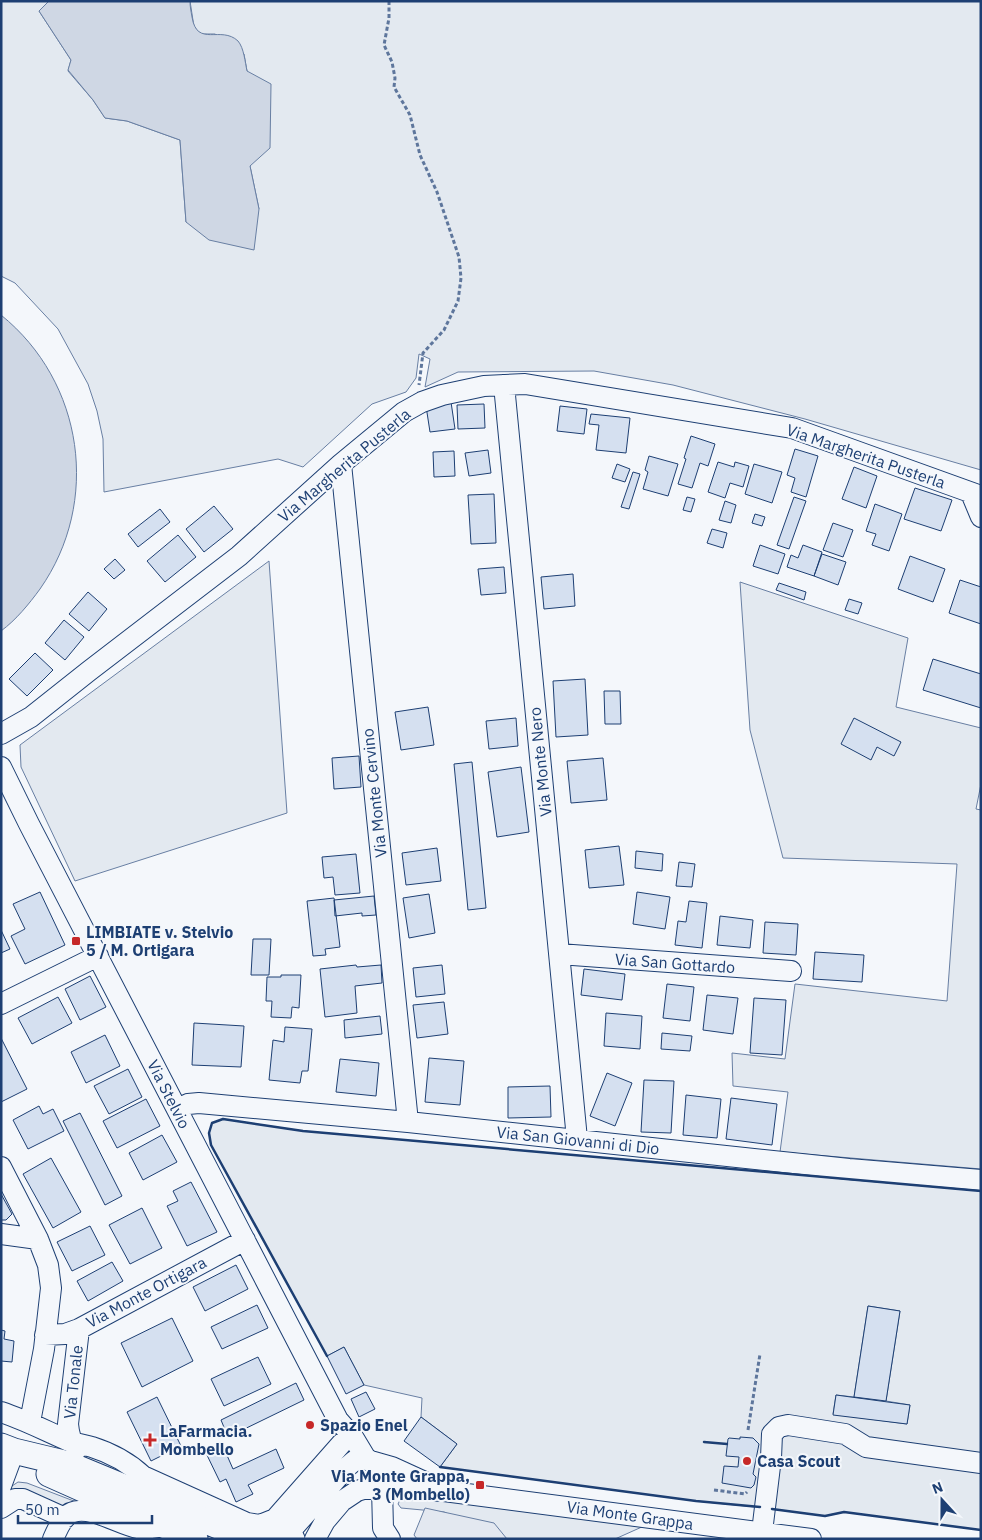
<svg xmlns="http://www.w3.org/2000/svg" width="982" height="1540" viewBox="0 0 982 1540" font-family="'IBM Plex Sans',sans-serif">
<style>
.green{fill:#e3e9f0;stroke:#687fa3;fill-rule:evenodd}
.parking{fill:#e3e8f0;stroke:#687fa3}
.water{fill:#cfd7e4;stroke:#687fa3}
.building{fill:#d5e0f0;stroke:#1d3f73}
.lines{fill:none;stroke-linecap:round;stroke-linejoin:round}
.minor-casing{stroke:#1d3f73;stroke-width:22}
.major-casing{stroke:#1d3f73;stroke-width:27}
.path{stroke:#5e769c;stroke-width:3;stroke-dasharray:4 2.5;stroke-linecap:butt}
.minor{stroke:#f4f7fb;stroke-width:20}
.major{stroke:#f4f7fb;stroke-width:25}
.wall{stroke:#1d3f73;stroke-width:2.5}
.poi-dot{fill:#c62828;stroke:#f4f7fb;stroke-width:2}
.labels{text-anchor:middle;stroke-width:4;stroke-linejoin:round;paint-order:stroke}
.street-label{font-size:16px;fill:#1d3f73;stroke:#f4f7fb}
.poi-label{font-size:16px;font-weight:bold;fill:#1d3f73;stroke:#f4f7fb;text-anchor:start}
</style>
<rect width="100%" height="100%" fill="#f4f7fb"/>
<!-- green -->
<path class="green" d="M1,1H49L39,11L71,60L68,71L93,100L105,118L127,121L180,140L186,222L259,209L250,166L247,71L244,54L215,34H201L194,27L190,1H981V470L805,419L673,385L594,371L458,372L425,387L430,359L419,354L416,378L406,392L372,404L303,467L278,459L104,492L103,439L97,411L88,384L58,329L15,283L1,276Z
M269,561L287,813L75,881L21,767L20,745Z
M740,582L908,638L896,707L981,728V784L976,809L981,810V1169L780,1152L788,1092L733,1086L732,1053L785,1059L795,984L947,1001L957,864L783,858L750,730Z
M223,1119L303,1131L981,1191V1530L844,1512L825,1516L765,1508L696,1501L440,1467L457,1444L421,1417L422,1398L364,1385L344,1347L327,1356L211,1145L209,1133L212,1123ZM868,1306L900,1311L886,1401L910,1405L907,1424L833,1414L836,1395L854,1397Z
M18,1482L27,1483L79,1503L68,1506H59L3,1498L9,1488Z
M401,1498L442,1500L644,1526L615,1539H506L444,1512L401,1508L398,1504Z"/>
<!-- parking -->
<path class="parking" d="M425,1508L494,1523L507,1539H417L414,1535Z"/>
<!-- water -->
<path class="water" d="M49,1H190C190,7 191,11 192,17C197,48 221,25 238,41C244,48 245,62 247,71L271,84L270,148L250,166L259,209L254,250L209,240L186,222L180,140L127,121L105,118L93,100L68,70L71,60L39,11Z
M1,315C84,382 101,502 40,589C29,604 16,620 1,631Z"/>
<!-- building -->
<path class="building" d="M451,402L455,429L430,432L426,406Z
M484,404L485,428L458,429L457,405Z
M560,406L587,409L584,434L557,431Z
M591,414L630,418L626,453L596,450L599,425L589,424Z
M691,436L715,444L708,466L700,463L692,488L678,484L686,459L684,458Z
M795,449L818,456L806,497L791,492L795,478L787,475Z
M488,450L491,473L469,476L465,453Z
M454,451L455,476L434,477L433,452Z
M649,456L678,464L668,496L643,489L648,472L645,470Z
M718,462L734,467L735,462L749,466L743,487L730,483L725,498L708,492Z
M617,464L630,469L625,482L612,478Z
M754,464L782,472L772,503L745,494Z
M854,467L877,476L866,508L842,499Z
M633,472L640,474L629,509L621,507Z
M915,488L952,500L941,531L904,519Z
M494,494L496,543L471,544L468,495Z
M687,497L695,499L691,512L683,510Z
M794,497L806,501L789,549L777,545Z
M725,501L736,505L731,523L719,520Z
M875,504L902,514L889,551L872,545L876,534L866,531Z
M214,506L233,529L204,552L186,529Z
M160,509L170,522L138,547L128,534Z
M755,514L765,517L762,526L752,523Z
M833,523L853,530L843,557L823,550Z
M712,529L727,533L723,548L707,543Z
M178,535L196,557L165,582L147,561Z
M760,545L785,554L778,574L753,566Z
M803,545L822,552L814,576L787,567L791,555L798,558Z
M822,554L846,562L838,585L814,576Z
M910,556L945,569L933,602L898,589Z
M115,559L125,570L114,579L104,569Z
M504,567L506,593L481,595L478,569Z
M573,574L575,606L544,609L541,577Z
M960,580L981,587V624L949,613Z
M779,583L806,592L804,600L776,590Z
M88,592L107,609L89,631L69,614Z
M849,599L862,603L858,614L845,610Z
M64,620L84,637L65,660L45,643Z
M35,653L53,670L27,696L9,679Z
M933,659L981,674V708L923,690Z
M585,679L588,735L556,737L553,681Z
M604,691H620L621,724H605Z
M428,707L434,745L401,750L395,712Z
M516,718L518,746L489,749L486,721Z
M854,718L901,742L894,756L877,747L871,760L841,744Z
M359,756L361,787L334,789L332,758Z
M603,758L607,800L571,803L567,761Z
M472,762L486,908L468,910L454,764Z
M521,767L529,832L497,837L488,772Z
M619,846L624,885L589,888L585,850Z
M437,848L441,881L406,885L402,853Z
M636,851L663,854L662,871L635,868Z
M356,854L360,893L335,895L333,877L324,878L322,857Z
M679,862L695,864L692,887L676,886Z
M40,892L65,945L25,964L11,936L25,929L13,904Z
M637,892L670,897L665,929L633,924Z
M429,894L435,933L409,938L403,898Z
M374,896L376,915L362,916V913L335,916L334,900Z
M334,898L340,947L325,949L326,955L313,956L307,901Z
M689,901L707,903L702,948L675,945L678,921L686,922Z
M720,916L753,920L750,948L717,945Z
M765,922L798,924L796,955L763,953Z
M1,930L10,949L1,953Z
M253,939H271L269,975H251Z
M815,952L864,955L862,982L813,979Z
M356,965L357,967L381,965L382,983L355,986L357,1013L325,1017L320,969Z
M442,965L445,994L416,997L413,968Z
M584,969L625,974L622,1000L581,995Z
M281,975H301L299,1008L292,1007L291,1018L271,1017L272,1001H266L267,977H281Z
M90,976L106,1007L80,1020L65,989Z
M667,984L694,987L690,1021L663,1018Z
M707,995L738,998L733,1034L703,1030Z
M58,997L72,1023L32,1044L18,1018Z
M754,998L786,1000L782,1055L750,1053Z
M444,1002L448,1034L417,1038L413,1005Z
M606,1013L642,1016L640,1049L604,1046Z
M380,1016L382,1034L345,1038L344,1020Z
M194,1023L244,1026L241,1067L192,1065Z
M285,1027L312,1029L308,1071H302L300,1083L269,1080L273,1040L284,1042Z
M662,1033L692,1036L690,1051L661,1049Z
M105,1035L120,1066L86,1083L71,1052Z
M1,1038L27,1089L1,1102Z
M429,1058L464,1061L460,1105L425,1102Z
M340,1059L379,1063L376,1096L336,1092Z
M128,1069L142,1097L109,1114L94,1086Z
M607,1073L632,1083L615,1126L590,1116Z
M644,1080L674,1081L671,1133L641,1132Z
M550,1086L551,1117L508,1118V1087Z
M686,1095L721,1099L717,1138L683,1135Z
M731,1098L777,1104L772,1145L726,1139Z
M146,1099L160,1126L117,1148L103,1121Z
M39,1106L43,1114L53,1109L64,1131L28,1149L13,1120Z
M80,1113L122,1196L105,1205L63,1121Z
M162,1135L177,1162L143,1180L129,1153Z
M51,1158L81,1212L53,1228L23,1174Z
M191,1182L217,1232L187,1246L167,1206L178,1201L173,1191Z
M1,1194L12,1214L6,1220H1Z
M142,1208L162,1248L130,1264L109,1225Z
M90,1226L105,1255L72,1271L57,1242Z
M112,1262L123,1281L88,1301L77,1281Z
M236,1265L248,1289L205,1311L193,1287Z
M257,1305L268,1328L222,1349L211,1327Z
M868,1306L900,1311L886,1401L854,1397Z
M172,1318L193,1361L142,1387L121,1343Z
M1,1330L5,1331L4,1339L14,1341L12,1362L1,1361Z
M344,1347L364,1385L346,1394L327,1356Z
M258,1357L271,1384L224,1406L211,1379Z
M296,1383L304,1400L228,1437L221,1420Z
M366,1392L375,1409L359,1417L351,1399Z
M836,1395L910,1405L907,1424L833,1415Z
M157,1397L181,1446L151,1461L127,1412Z
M421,1417L457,1444L440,1467L404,1441Z
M740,1437L753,1438L759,1444L753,1474L756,1477L754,1485L751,1488L722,1483L724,1466L738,1467L739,1457L726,1456L728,1439L729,1438L740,1439Z
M222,1444L233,1469L276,1449L284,1468L248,1485L253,1494L236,1502L226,1479L220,1482L205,1451Z"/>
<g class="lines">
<defs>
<path id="minor" d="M504,385L577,1139
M341,464L408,1122
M971,493L981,517
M1,734L31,717L89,671L239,556L341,464L404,412L422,402L442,395L484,386L525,384L792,428L981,496
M1,767L29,824L338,1420L353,1437L365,1457L375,1465L377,1471V1479L370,1487L357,1491L342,1501L325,1521L315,1539
M559,954L791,971
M1,1004L98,956
M177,1109L188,1104L199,1103L408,1122L849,1169L981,1180
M1,1167L38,1239L48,1265L51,1288L44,1349L30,1422
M1,1234L38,1239
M45,1335L65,1334L79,1329L245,1240
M1,1412C25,1420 46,1431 69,1441C77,1444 85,1445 92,1447C111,1453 128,1462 143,1476L247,1523L260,1525L275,1519L342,1443
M77,1449C71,1441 69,1435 68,1424L79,1329
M1,1486L14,1451
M382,1488L383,1528L390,1539
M366,1489L382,1488L444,1491L811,1539
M1,1508L15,1499H23L65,1518
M762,1532L771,1458L772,1434L779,1427L788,1425L845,1434L866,1447L981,1463
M273,1536L284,1534L294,1527L347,1467L354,1461L364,1459L392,1467L438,1488
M53,1539C56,1532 60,1524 64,1518C81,1498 118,1525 138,1528C146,1530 156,1527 165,1526"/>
<path id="major" d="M1,1446L14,1451L68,1464L247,1538H266
M49,1474L195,1539
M265,1539L279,1536L292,1539"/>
</defs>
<!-- minor casing -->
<use href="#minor" class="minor-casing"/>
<!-- major casing -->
<use href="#major" class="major-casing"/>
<!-- path -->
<path class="path" d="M389,1V18L384,45L392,62L395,78L394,87L410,115L420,155L437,192L459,257L461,278L458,301L444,330L423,353L419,385
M748,1430L760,1354
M714,1490L745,1494L747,1492"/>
<!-- minor -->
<use href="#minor" class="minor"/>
<!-- major -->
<use href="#major" class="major"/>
<!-- wall -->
<path class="wall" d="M327,1356L211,1145L209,1133L212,1123L223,1119L303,1131L981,1191
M704,1442L727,1444
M440,1467L696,1501L760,1507
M772,1509L825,1516L844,1512L981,1530"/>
</g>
<!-- markers -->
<g class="poi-dot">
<rect x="71" y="936" width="10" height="10" rx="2.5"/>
<circle cx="310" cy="1425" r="5"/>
<path d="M147.5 1432.5h5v5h5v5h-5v5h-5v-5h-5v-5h5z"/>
<circle cx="747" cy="1461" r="5"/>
<rect x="475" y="1480" width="10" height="10" rx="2.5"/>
</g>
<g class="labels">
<!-- street labels -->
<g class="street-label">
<text transform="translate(866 456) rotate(19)" y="6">Via Margherita Pusterla</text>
<text transform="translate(344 465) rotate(-40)" y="6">Via Margherita Pusterla</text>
<text transform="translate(540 762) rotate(-96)" y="6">Via Monte Nero</text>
<text transform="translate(374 793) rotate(-96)" y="6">Via Monte Cervino</text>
<text transform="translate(675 963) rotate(4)" y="6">Via San Gottardo</text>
<text transform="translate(169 1094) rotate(63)" y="6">Via Stelvio</text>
<text transform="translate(578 1140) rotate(6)" y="6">Via San Giovanni di Dio</text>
<text transform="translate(146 1292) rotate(-28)" y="6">Via Monte Ortigara</text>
<text transform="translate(73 1382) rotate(-84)" y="6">Via Tonale</text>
<text transform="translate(630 1515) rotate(8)" y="6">Via Monte Grappa</text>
</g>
<!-- poi labels -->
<g class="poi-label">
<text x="86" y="938">LIMBIATE v. Stelvio<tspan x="86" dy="18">5 / M. Ortigara</tspan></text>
<text x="320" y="1431">Spazio Enel</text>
<text x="160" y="1437">LaFarmacia.<tspan x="160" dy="18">Mombello</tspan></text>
<text x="757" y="1467">Casa Scout</text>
<text x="470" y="1482" text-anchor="end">Via Monte Grappa,<tspan x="470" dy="18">3 (Mombello)</tspan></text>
</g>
</g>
<!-- border -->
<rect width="982" height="1540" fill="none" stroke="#1d3f73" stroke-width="5"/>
<!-- north arrow -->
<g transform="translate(942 1500) rotate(339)" stroke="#f4f7fb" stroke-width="4" paint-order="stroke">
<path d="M0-4L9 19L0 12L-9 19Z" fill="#1d3f73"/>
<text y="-8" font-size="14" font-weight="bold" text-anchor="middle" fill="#1d3f73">N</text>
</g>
<!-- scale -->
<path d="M18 1515v8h134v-8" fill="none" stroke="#1d3f73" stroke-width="2.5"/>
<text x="25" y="1515" font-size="15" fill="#1d3f73" stroke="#f4f7fb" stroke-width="4" paint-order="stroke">50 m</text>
</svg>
